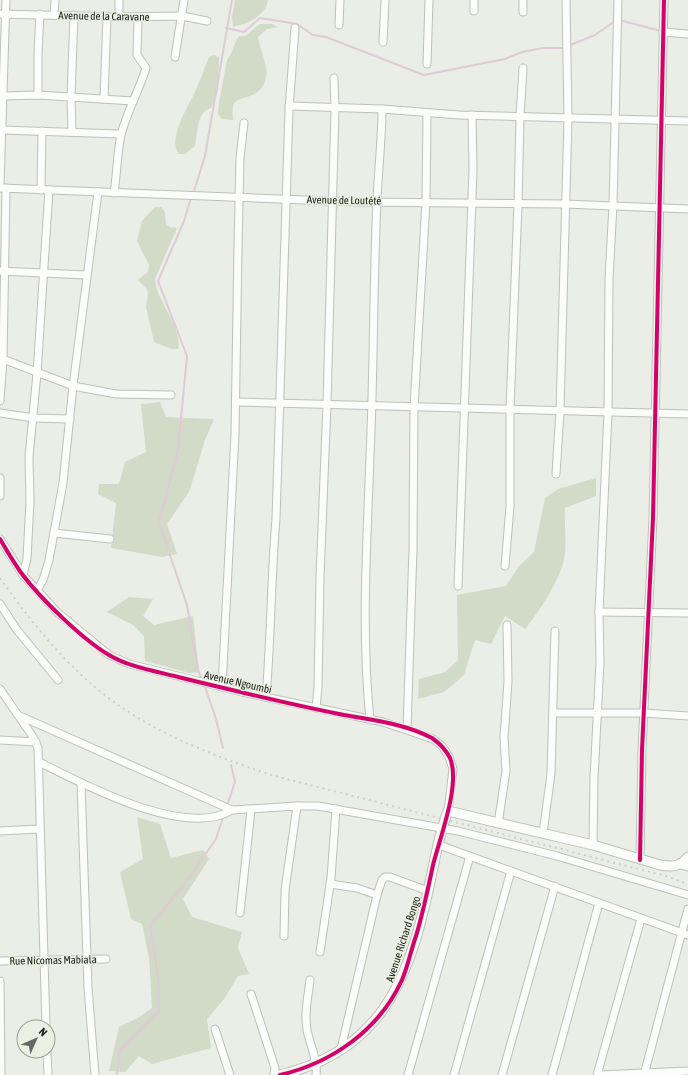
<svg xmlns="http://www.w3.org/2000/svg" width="688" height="1075" font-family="'Asap Condensed',sans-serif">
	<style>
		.green { fill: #d2dbc8 }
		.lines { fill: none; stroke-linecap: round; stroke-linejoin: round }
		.stream { stroke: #dfcbd5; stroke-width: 2 }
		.minor-casing { stroke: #bec1bb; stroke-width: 9 }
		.tertiary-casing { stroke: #bec1bb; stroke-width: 11 }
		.minor { stroke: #fcfcfb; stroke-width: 7 }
		.tertiary { stroke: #fcfcfb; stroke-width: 9 }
		.rail { stroke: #cdcecc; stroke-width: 2; stroke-dasharray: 2 4; stroke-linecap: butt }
		.cycleway-casing { stroke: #eaf1e2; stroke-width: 6 }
		.cycleway { stroke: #d6006c; stroke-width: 4 }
		.labels { text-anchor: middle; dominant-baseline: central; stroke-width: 3; stroke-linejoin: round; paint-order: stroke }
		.street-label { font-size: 11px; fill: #1f221c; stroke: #eaf1e2 }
	</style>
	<rect width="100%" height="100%" fill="#eaeee6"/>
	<!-- green -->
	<g class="green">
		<path d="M 235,0 L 268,0 C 266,16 247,24 233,27 L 232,16 Z"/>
		<path d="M 260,24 L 272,24 L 278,27 L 267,29 L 258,37 C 260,49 268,65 266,76 C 262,103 235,93 233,107 C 232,111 233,116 233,120 L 222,119 L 218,114 L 219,102 L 227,60 C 233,53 233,44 239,36 L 245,36 Z"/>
		<path d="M 214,55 L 219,57 L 218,89 L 211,108 C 196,112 198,133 195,146 L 185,154 L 179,154 C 167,139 188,107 195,92 C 200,81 204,69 209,57 Z"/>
		<path d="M 155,207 L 161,207 L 165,212 L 166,224 L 170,227 L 177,228 L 155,279 C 156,301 183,327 178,349 L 171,349 L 154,342 L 146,307 L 148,294 L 147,289 L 138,280 L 148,272 L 149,265 L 137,241 L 142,221 Z"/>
		<path d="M 160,402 L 166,417 L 214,419 L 205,440 L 189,492 L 167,524 L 177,554 L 162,557 L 111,548 L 116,503 L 98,494 L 99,484 L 119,484 L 125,462 L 146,452 L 141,404 Z"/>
		<path d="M 596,478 L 596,496 L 565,508 C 564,523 567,546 564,560 C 558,583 539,612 525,629 L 505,616 L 491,644 L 475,640 L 464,675 L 444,692 L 418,699 L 419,679 L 445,672 L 458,660 L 457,595 L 506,586 L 519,566 L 534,552 L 545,498 L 558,489 Z"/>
		<path d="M 129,597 L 153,599 L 143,616 L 154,625 L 193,616 L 199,672 L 190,673 L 145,661 L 144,636 L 133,625 L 107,612 Z"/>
		<path d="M 137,817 L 160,824 L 171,858 L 203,850 L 209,859 L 183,899 L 192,917 L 242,932 L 238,948 L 249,974 L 238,976 L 224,999 L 207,1019 L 211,1048 L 152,1064 L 139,1056 L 125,1072 L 109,1071 L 119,1027 L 138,1018 L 152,1008 L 149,958 L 142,924 L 131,919 L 120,872 L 143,859 Z"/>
	</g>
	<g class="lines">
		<!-- stream -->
		<g class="stream">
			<path d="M 619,20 L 661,31"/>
			<path d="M 226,28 L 244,32 L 260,18 L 297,24 L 313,35 L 326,37 L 424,75 L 505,59 L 522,52 L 542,48 L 563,48 L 595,35 L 615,21"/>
			<path d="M 193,194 L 205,156 L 232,0"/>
			<path d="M 191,198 L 184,221 L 158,281 L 187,356 L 178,450 L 159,523 L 187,605 L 198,670 L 202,680"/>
			<path d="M 204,684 L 216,719 L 223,748"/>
			<path d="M 227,806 L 235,782 L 231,765"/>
			<path d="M 117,1075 L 120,1050 L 159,1011 L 158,975 L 150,926 L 186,882 L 216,839 L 224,814"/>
		</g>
		<!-- minor casing -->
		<g class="minor-casing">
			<g id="minor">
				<path d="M 474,11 L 474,0"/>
				<path d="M 523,12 L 523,0"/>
				<path d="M 0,14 L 119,17 L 182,16 L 207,21"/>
				<path d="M 54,15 L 55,0"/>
				<path d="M 119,17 L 119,0"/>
				<path d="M 339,25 L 340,0"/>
				<path d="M 663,32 L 688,34"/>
				<path d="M 383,42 L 385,0"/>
				<path d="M 175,57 L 184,0"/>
				<path d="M 427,64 L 429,0"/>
				<path d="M 38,95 L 38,53 L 40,14"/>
				<path d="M 2,96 L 38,95 L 133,101"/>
				<path d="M 104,99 L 107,16"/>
				<path d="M 289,106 L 382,109 L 459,115 L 688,121"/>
				<path d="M 1,130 L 121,134"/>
				<path d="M 72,132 L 71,97 L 74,15"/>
				<path d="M 0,185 L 6,0"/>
				<path d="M 0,188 L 356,202 L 565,204 L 688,209"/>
				<path d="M 41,190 L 42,131"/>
				<path d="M 114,193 C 117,174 117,153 121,135 C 127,111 139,91 146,68 L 137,55 L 138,17"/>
				<path d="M 0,271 L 86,275"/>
				<path d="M 0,358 L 73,386 L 116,394 L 171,395"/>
				<path d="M 0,401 L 3,359 L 6,188"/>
				<path d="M 237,402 L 688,414"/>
				<path d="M 0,413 L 34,418 L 70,419"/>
				<path d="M 556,474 L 560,411 L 568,119 L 566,0"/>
				<path d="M 0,478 L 0,496"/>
				<path d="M 54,533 L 110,539"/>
				<path d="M 0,539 L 23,575 L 58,613 L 109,655 L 129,664 L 242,692 L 383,722 L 433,739 L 442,746 L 449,757 L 453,769 L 448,811"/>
				<path d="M 505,566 L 510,507 L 510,409 L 518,204 L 520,117 L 523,68"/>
				<path d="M 23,575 L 27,559 L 30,501 L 29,457 L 37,373 L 49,190"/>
				<path d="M 458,586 L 473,170 L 472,115"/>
				<path d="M 37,590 L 43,580 L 49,560 L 63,483 L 73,386 L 98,192"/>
				<path d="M 0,604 L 17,630 L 58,680"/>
				<path d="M 599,612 L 688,613"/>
				<path d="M 222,687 L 235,434 L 238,247 L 240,158 L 244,123"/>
				<path d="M 0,689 L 33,737 L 38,748 L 46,1027"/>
				<path d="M 266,697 C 271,638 271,578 276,519 L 289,110 L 295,28"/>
				<path d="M 316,708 L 318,687 L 320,577 L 327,404 L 335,109 L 334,78"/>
				<path d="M 554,713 L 644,713 L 688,716"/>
				<path d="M 20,716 L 232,810 L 297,806 L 318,806 L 458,831 L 557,856 L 688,895"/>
				<path d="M 370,720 C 361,632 367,544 370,456 C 374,371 373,286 377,201 C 378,171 382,140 382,109"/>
				<path d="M 407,729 L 413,549 L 414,407 L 426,202 L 427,113"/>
				<path d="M 0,740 L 36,742"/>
				<path d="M 39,762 C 83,784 185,839 232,810"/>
				<path d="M 81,783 L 88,988 L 95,1075"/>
				<path d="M 498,824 L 506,771 L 504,738 L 508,681 L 507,625"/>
				<path d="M 0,831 L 39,829"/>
				<path d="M 543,833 L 551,774 L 555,631"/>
				<path d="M 439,845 L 688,935"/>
				<path d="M 593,845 L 594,778 L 600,662 L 599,612 L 608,412 L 609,279 L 613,205 L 618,0"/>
				<path d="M 640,860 L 642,750 L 653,518 L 664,0"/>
				<path d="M 681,865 L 688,867"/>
				<path d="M 330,884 L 357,888 L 377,895"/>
				<path d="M 240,913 L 251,810"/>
				<path d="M 284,936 L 285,890 L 297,806"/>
				<path d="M 320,952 L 331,878 L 336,809"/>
				<path d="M 0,961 L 106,959"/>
				<path d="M 310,980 C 308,997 304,1013 307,1030 C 310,1045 318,1060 316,1075"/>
				<path d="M 0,981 L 1,1075"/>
				<path d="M 251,994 L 275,1068 L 274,1075"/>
				<path d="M 215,1029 L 230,1075"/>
				<path d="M 341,1049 L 377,895 L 382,880 L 385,877 L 390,877 L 428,891"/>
				<path d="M 47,1051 L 48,1075"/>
				<path d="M 408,1075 L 470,856"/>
				<path d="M 454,1075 L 511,871"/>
				<path d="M 502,1075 L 555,886"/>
				<path d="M 552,1075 L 599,903"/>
				<path d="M 597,1075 L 641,919"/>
				<path d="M 600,1075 L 688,1071"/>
				<path d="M 644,1075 L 688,909"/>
			</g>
		</g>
		<!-- tertiary casing -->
		<g class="tertiary-casing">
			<path id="tertiary" d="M 280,1075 C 380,1051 408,982 428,891 C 434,865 438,837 448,811 L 593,845 L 660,865 C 672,867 680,867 688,857"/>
		</g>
		<!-- minor -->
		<use href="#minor" class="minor"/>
		<!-- tertiary -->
		<use href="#tertiary" class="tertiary"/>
		<!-- rail -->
		<path class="rail" d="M 0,578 C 31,622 66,666 110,699 C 158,735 215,756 271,775 L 666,876 L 688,884"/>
		<!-- cycleway casing -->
		<g class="cycleway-casing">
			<g id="cycleway">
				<path d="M 0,539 C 7,551 14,563 22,574 C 40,598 83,640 109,655 C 129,667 155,671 178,677 C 231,690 285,703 339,714 C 370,720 404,723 432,738 C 439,743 446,750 450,758 C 461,784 440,837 433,865 C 428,889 423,913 416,936 C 411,950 408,966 402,980 C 379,1030 332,1063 280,1075"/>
				<path d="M 640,860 L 642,750 L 653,518 L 664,0"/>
			</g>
		</g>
		<!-- cycleway -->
		<use href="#cycleway" class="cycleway"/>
	</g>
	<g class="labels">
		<!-- street labels -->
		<g class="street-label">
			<text transform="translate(104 16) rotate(1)">Avenue de la Caravane</text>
			<text transform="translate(344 200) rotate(1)">Avenue de Loutété</text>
			<text transform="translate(238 682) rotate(13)">Avenue Ngoumbi</text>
			<text transform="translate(403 939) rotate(-72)">Avenue Richard Bongo</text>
			<text transform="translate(53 960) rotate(-1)">Rue Nicomas Mabiala</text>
		</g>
	</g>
	<!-- north arrow -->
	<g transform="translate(36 1039) rotate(45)"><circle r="19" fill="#eaf1e2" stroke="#999e93"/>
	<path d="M0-3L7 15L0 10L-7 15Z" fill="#666963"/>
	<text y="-6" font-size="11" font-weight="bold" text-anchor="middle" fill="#1f221c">N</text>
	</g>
</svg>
